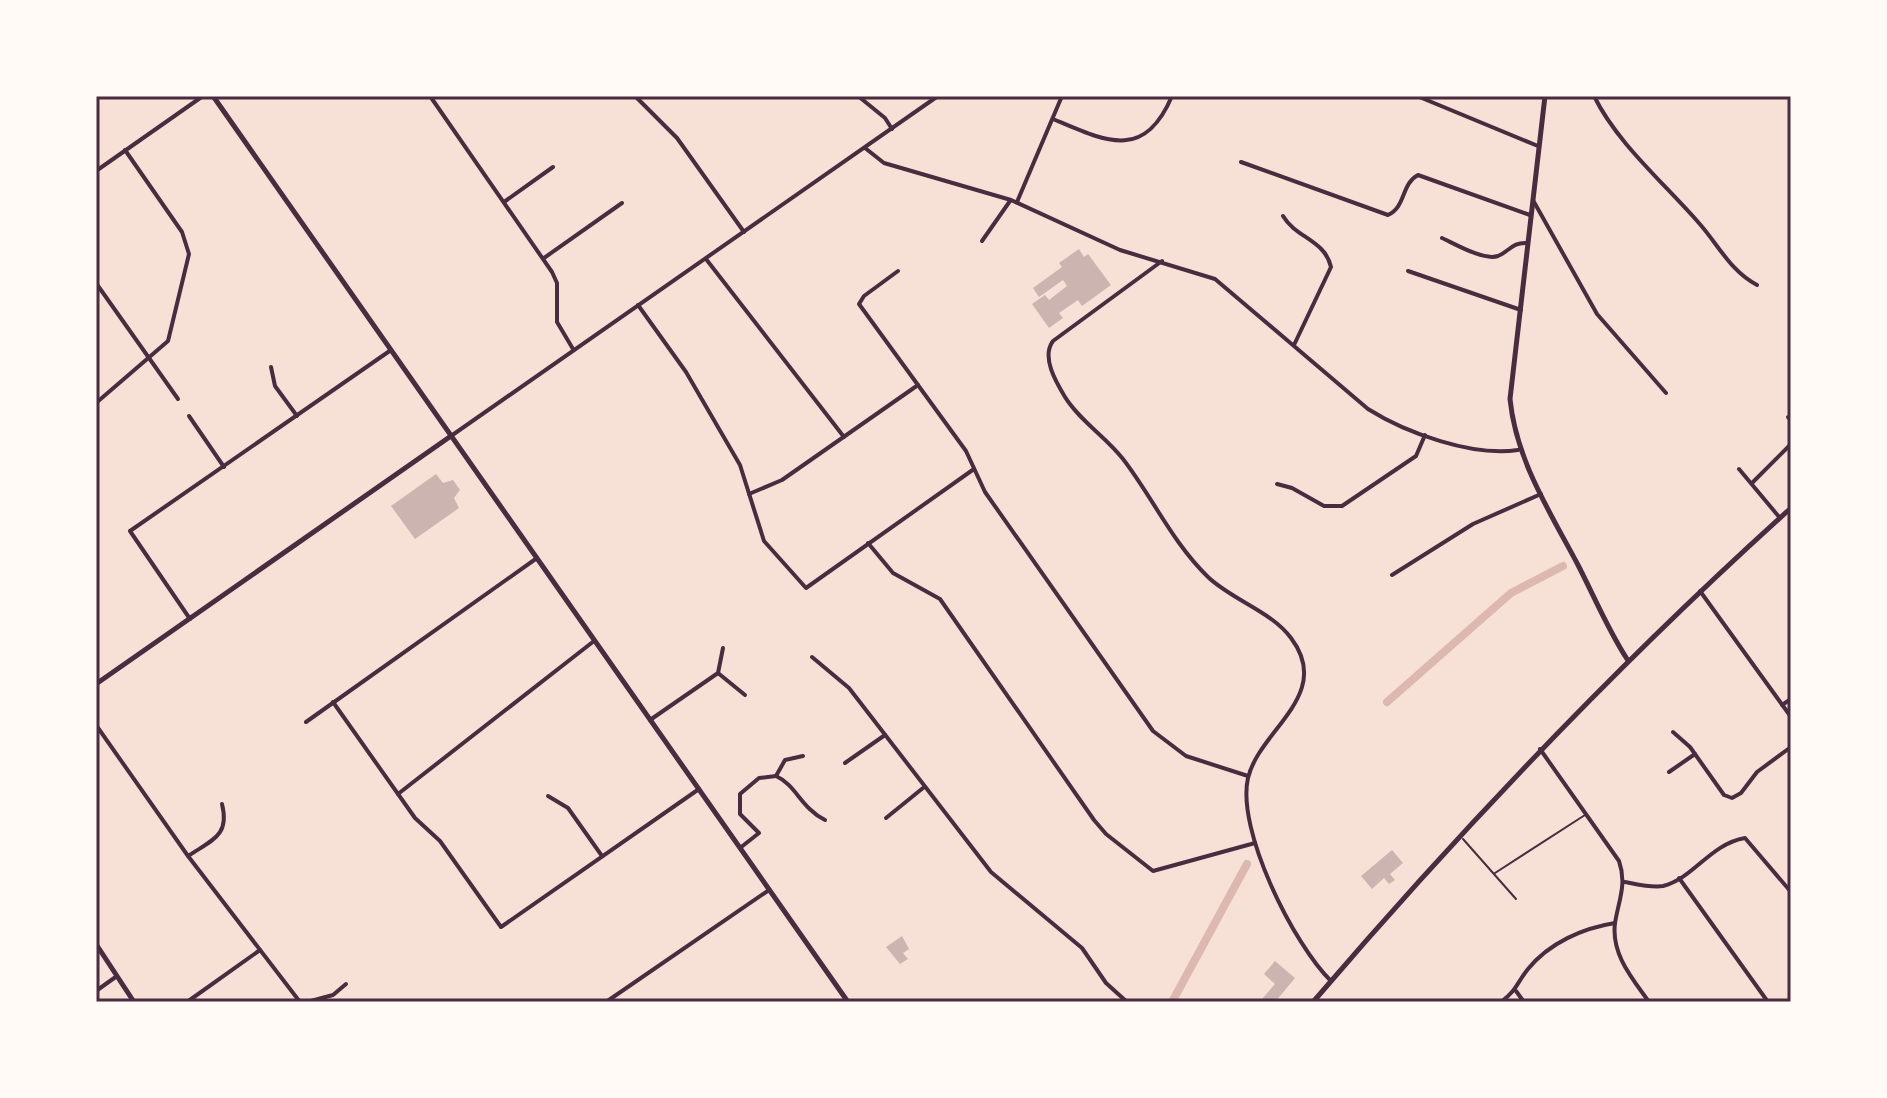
<svg xmlns="http://www.w3.org/2000/svg" width="1887" height="1098" font-family="'DejaVu Sans',sans-serif">
	<style>
		.lines { fill: none; stroke-linecap: round; stroke-linejoin: round }
		.canal { stroke: #dcb8b0; stroke-width: 8 }
		.building { fill: #ccb4b1 }
		.service { stroke: #4a2c40; stroke-width: 2 }
		.minor { stroke: #4a2c40; stroke-width: 4 }
		.tertiary { stroke: #4a2c40; stroke-width: 5 }
		.secondary { stroke: #4a2c40; stroke-width: 5 }
		.neatline { fill: none; stroke: #4a2c40; stroke-width: 3 }
	</style>
	<rect width="100%" height="100%" fill="#f7e1d7"/>
	<g class="lines">
		<!-- canal -->
		<g class="canal">
			<path d="M 1387,702 L 1511,593 L 1563,566"/>
			<path d="M 1172,1002 L 1247,864"/>
		</g>
	</g>
	<!-- building -->
	<g class="building">
		<path d="M 1079,249 L 1084,257 L 1088,254 L 1111,285 L 1082,306 L 1078,300 L 1059,313 L 1063,318 L 1049,328 L 1032,304 L 1045,295 L 1049,300 L 1067,286 L 1063,280 L 1039,297 L 1033,288 L 1062,267 L 1059,263 Z"/>
		<path d="M 436,474 L 443,483 L 453,480 L 460,490 L 454,498 L 459,508 L 415,539 L 391,506 Z"/>
		<path d="M 1392,850 L 1403,863 L 1390,874 L 1395,880 L 1389,884 L 1384,878 L 1372,889 L 1361,876 Z"/>
		<path d="M 902,936 L 909,949 L 903,953 L 908,959 L 900,964 L 886,947 Z"/>
		<path d="M 1275,961 L 1295,978 L 1275,1002 L 1264,1002 L 1262,999 L 1275,984 L 1264,974 Z"/>
	</g>
	<g class="lines">
		<!-- service -->
		<g class="service">
			<path d="M 1463,839 L 1516,899"/>
			<path d="M 1495,873 L 1585,815"/>
		</g>
		<!-- minor -->
		<g class="minor">
			<path d="M 430,96 L 552,272 L 557,283 L 557,322 L 573,349"/>
			<path d="M 635,96 L 677,138 L 744,232"/>
			<path d="M 858,96 L 885,118 L 892,129"/>
			<path d="M 1417,96 L 1538,146"/>
			<path d="M 1594,96 C 1617,143 1664,183 1698,222 C 1718,244 1730,271 1757,285"/>
			<path d="M 1053,119 C 1105,141 1144,162 1172,96"/>
			<path d="M 865,148 L 884,163 L 1011,200 L 1120,250 L 1215,279 L 1368,409 C 1406,433 1473,457 1518,450"/>
			<path d="M 1241,162 L 1388,215 C 1406,207 1401,184 1418,175 L 1530,215"/>
			<path d="M 96,171 L 203,96"/>
			<path d="M 504,202 L 553,167"/>
			<path d="M 1017,202 L 1062,96"/>
			<path d="M 1534,202 L 1597,314 L 1666,393"/>
			<path d="M 1283,216 C 1296,238 1325,240 1331,267 L 1294,345"/>
			<path d="M 1442,238 C 1455,244 1484,261 1498,256 C 1510,251 1512,242 1527,243"/>
			<path d="M 982,241 L 1010,201"/>
			<path d="M 544,258 L 622,203"/>
			<path d="M 706,259 L 844,437"/>
			<path d="M 1162,261 L 1053,341 C 1041,357 1056,382 1065,397 C 1080,421 1106,437 1123,459 C 1153,498 1172,542 1208,577 C 1232,600 1271,611 1291,638 C 1334,695 1259,730 1248,778 C 1236,830 1294,945 1331,981"/>
			<path d="M 898,271 L 864,296 L 859,304 L 966,451 L 985,492 L 1153,731 L 1186,756 L 1248,776"/>
			<path d="M 1408,271 L 1521,310"/>
			<path d="M 96,283 L 178,399"/>
			<path d="M 638,305 L 686,372 L 740,465 L 764,541 L 806,588 L 974,469"/>
			<path d="M 271,367 L 275,386 L 297,416"/>
			<path d="M 96,403 L 168,341 L 189,254 L 182,232 L 125,150"/>
			<path d="M 189,416 L 224,467"/>
			<path d="M 1788,417 L 1791,421"/>
			<path d="M 451,436 L 938,96"/>
			<path d="M 1739,469 L 1780,518"/>
			<path d="M 1753,482 L 1791,444"/>
			<path d="M 1277,484 L 1292,488 L 1324,506 L 1342,506 L 1416,456 L 1425,435"/>
			<path d="M 749,494 L 782,480 L 918,385"/>
			<path d="M 868,543 L 893,573 L 940,599 L 1094,820 L 1106,834 L 1153,871 L 1255,843"/>
			<path d="M 1392,575 L 1473,524 L 1541,494"/>
			<path d="M 1700,591 L 1791,717"/>
			<path d="M 190,619 L 130,531 L 391,350"/>
			<path d="M 812,657 L 849,688 L 991,872 L 1082,948 L 1106,983 L 1127,1002"/>
			<path d="M 718,673 L 745,695"/>
			<path d="M 333,702 L 415,818 L 440,841 L 501,927 L 699,789"/>
			<path d="M 1782,705 L 1791,699"/>
			<path d="M 650,720 L 718,673 L 723,648"/>
			<path d="M 306,722 L 537,558"/>
			<path d="M 96,725 L 188,856 L 300,1002"/>
			<path d="M 1673,732 L 1690,747 L 1724,795 L 1732,798 L 1741,793 L 1757,772 L 1791,747"/>
			<path d="M 1540,749 L 1619,861 C 1627,884 1619,899 1615,923 C 1611,954 1632,978 1649,1002"/>
			<path d="M 845,763 L 885,735"/>
			<path d="M 1669,772 L 1695,754"/>
			<path d="M 776,776 C 796,785 801,808 825,820"/>
			<path d="M 776,776 L 785,760 L 803,756"/>
			<path d="M 398,794 L 594,641"/>
			<path d="M 548,796 L 568,808 L 602,856"/>
			<path d="M 886,818 L 923,788"/>
			<path d="M 740,848 L 759,833 L 740,814 L 740,794 L 759,778 L 776,776"/>
			<path d="M 188,856 C 212,840 230,836 222,804"/>
			<path d="M 1679,878 L 1768,1002"/>
			<path d="M 1625,882 C 1636,884 1651,888 1663,886 C 1693,879 1710,844 1745,838 L 1791,892"/>
			<path d="M 96,991 L 117,976"/>
			<path d="M 1516,991 L 1524,1002"/>
			<path d="M 187,1002 L 260,950"/>
			<path d="M 307,1002 L 333,995 L 346,984"/>
			<path d="M 606,1002 L 769,890"/>
			<path d="M 1501,1002 C 1517,990 1516,984 1528,969 C 1549,943 1583,928 1615,923"/>
		</g>
		<!-- tertiary -->
		<g class="tertiary">
			<path d="M 1545,96 L 1510,399 C 1516,460 1550,512 1578,565 C 1594,596 1608,630 1627,659"/>
			<path d="M 96,684 L 451,436"/>
			<path d="M 96,944 L 134,1002"/>
		</g>
		<!-- secondary -->
		<g class="secondary">
			<path d="M 213,96 L 848,1002"/>
			<path d="M 1313,1002 C 1463,827 1620,662 1791,508"/>
		</g>
	</g>
	<!-- border -->
	<rect width="1887" height="1098" fill="none" stroke="#fffaf5" stroke-width="196"/>
	<rect x="98" y="98" width="1691" height="902" class="neatline"/>
</svg>
